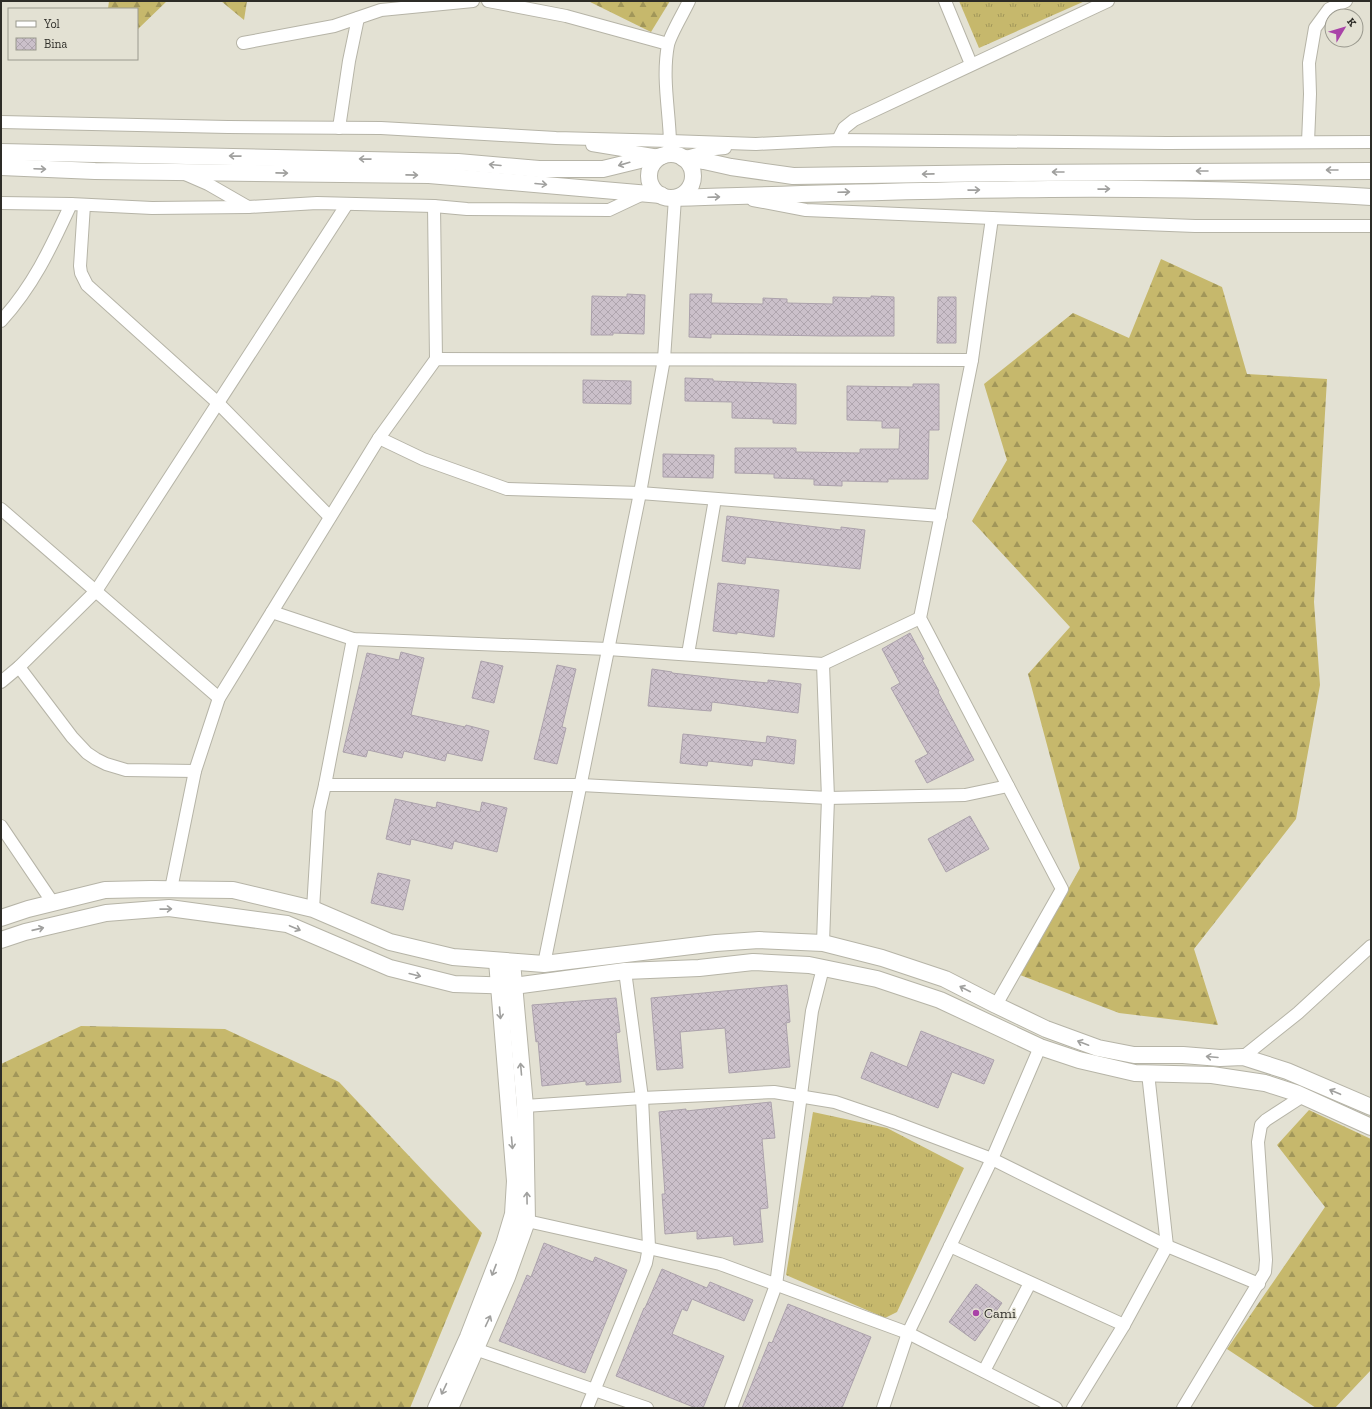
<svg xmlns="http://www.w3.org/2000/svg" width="1372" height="1409" font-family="'Zilla Slab',serif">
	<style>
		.grass { fill: url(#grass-tufts) }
		.forest { fill: url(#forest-firs) }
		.building { fill: url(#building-cross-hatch); stroke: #aca2ac }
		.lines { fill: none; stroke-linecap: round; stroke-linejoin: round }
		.street-casing { stroke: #b6b4a7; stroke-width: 14 }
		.secondary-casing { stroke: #b6b4a7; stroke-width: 18 }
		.street { stroke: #fff; stroke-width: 12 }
		.secondary { stroke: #fff; stroke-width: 16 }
		.oneway { stroke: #a0a09e }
		.poi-dot { fill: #a943a8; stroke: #e3e1d3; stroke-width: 1.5 }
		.labels { text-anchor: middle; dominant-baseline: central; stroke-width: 3; stroke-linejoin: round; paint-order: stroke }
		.poi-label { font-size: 14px; fill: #2d2c27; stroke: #e3e1d3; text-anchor: start }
	</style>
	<defs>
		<pattern id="grass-tufts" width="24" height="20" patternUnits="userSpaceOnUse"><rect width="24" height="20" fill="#c6b86c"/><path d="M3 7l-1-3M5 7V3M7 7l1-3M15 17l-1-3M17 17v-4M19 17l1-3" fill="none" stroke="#a19659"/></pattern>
		<pattern id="forest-firs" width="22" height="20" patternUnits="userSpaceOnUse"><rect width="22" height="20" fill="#c6b86c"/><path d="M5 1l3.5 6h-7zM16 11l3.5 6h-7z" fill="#a19659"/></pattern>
		<pattern id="building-cross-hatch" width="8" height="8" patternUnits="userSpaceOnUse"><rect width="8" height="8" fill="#cbc0ca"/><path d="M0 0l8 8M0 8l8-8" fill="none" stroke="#afa5ae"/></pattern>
	</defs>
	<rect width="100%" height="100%" fill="#e3e1d3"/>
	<!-- grass -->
	<g class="grass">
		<path d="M 959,1 L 1085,1 L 979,48 Z"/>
		<path d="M 813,1112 L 887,1128 L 964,1168 L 897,1312 L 885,1318 L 786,1275 Z"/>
	</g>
	<!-- forest -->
	<g class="forest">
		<path d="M 109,1 L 167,1 L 137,30 L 137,9 L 108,9 Z"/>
		<path d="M 221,1 L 247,1 L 244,20 Z"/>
		<path d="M 588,1 L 670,1 L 651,32 Z"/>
		<path d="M 1161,259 L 1222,287 L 1247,374 L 1327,379 L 1314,602 L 1320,685 L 1296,819 L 1194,949 L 1218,1025 L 1119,1013 L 1020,975 L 1080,868 L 1028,674 L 1070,627 L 972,521 L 1007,460 L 984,384 L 1073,313 L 1129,338 Z"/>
		<path d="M 81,1026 L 225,1029 L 339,1082 L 482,1233 L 410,1408 L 1,1408 L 1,1064 Z"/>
		<path d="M 1309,1110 L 1371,1139 L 1371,1370 L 1335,1408 L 1316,1408 L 1227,1349 L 1325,1207 L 1277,1145 Z"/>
	</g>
	<!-- building -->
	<g class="building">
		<path d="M 627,294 L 645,295 L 644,334 L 613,333 L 613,335 L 591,335 L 592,296 L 627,297 Z"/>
		<path d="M 690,294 L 712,294 L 711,303 L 763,304 L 763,298 L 787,299 L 787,303 L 833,304 L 833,297 L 871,298 L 871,296 L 894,297 L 894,336 L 826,336 L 711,334 L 711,338 L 689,337 Z"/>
		<path d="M 938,297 L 956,297 L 956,343 L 937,343 Z"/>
		<path d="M 685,378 L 713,379 L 713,381 L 796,384 L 796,424 L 773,423 L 773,419 L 732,418 L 732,402 L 685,401 Z"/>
		<path d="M 583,380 L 631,381 L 631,404 L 583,403 Z"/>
		<path d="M 913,384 L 939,384 L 939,430 L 929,430 L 928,479 L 888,479 L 888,482 L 842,481 L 842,486 L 814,485 L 814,479 L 774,478 L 774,474 L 735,473 L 735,448 L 796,448 L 796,452 L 860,453 L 860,449 L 899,449 L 900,428 L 882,428 L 882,421 L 847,420 L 847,386 L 913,387 Z"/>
		<path d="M 663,454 L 714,455 L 713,478 L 663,477 Z"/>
		<path d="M 727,516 L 841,530 L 841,527 L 865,530 L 860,569 L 746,557 L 745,564 L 722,561 Z"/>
		<path d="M 718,583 L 779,590 L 774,637 L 737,632 L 737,634 L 713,631 Z"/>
		<path d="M 910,633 L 924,659 L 922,660 L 939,691 L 938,692 L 974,760 L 927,783 L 915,761 L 928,754 L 891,688 L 900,683 L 882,649 Z"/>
		<path d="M 401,652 L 424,658 L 411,715 L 465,727 L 466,725 L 489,731 L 482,761 L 447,753 L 445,761 L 404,751 L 402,758 L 368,750 L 366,757 L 343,752 L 367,653 L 399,660 Z"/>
		<path d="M 481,661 L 503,666 L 494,703 L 472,698 Z"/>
		<path d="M 557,665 L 576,669 L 562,727 L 566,728 L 557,764 L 534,759 Z"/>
		<path d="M 652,669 L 672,672 L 672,673 L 726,679 L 768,683 L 768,680 L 801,684 L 798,713 L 712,702 L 711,711 L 648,706 Z"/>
		<path d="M 683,734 L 766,743 L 767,736 L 796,740 L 794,764 L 753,759 L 752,766 L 708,761 L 707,766 L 680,763 Z"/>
		<path d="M 395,799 L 436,808 L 437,802 L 480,812 L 482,802 L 507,808 L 497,852 L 454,841 L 452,849 L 411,839 L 410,845 L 386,839 Z"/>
		<path d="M 970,816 L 989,849 L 946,872 L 928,839 Z"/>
		<path d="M 378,873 L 410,880 L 403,910 L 371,903 Z"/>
		<path d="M 787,985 L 790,1022 L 786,1023 L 790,1067 L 729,1073 L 725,1028 L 680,1032 L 683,1068 L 657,1070 L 651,998 Z"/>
		<path d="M 616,998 L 620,1032 L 616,1033 L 621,1082 L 586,1085 L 586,1081 L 542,1086 L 538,1041 L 536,1042 L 532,1005 Z"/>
		<path d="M 921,1031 L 994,1060 L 984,1084 L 952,1072 L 938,1108 L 861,1078 L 871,1052 L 907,1067 Z"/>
		<path d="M 771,1102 L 775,1138 L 762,1139 L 768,1208 L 760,1209 L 763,1242 L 734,1245 L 733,1236 L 697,1239 L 697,1231 L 665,1234 L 662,1194 L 665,1194 L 659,1112 L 686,1109 L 686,1111 Z"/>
		<path d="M 544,1243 L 593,1262 L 595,1257 L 627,1270 L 585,1373 L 499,1341 L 527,1275 L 531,1277 Z"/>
		<path d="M 662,1269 L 707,1288 L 710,1282 L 753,1300 L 744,1321 L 692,1299 L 687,1311 L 682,1309 L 672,1334 L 724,1356 L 703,1408 L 696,1408 L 616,1376 L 644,1308 L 645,1308 Z"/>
		<path d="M 976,1284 L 1002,1303 L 975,1341 L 949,1322 Z"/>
		<path d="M 788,1304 L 871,1337 L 842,1408 L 742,1408 L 769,1342 L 772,1343 Z"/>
	</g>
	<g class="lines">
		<!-- street casing -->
		<g class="street-casing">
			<g id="street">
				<path d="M 488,1 L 566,16 L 668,44"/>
				<path d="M 945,1 L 971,64"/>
				<path d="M 243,43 L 334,26 L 381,10 L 473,1"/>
				<path d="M 1,122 L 228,127 L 381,128 L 556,138 L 670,141 C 669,109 662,77 668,45 C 670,35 684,12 689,1"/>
				<path d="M 339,128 L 349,61 L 358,18"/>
				<path d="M 838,140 L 844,128 L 854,120 L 1108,1"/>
				<path d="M 1308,142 L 1310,94 L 1309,63 L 1315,28 L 1329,9 L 1346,1"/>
				<path d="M 592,145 L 653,155"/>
				<path d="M 669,154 L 670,141 L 756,144 L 838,140 L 1167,143 L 1371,142"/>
				<path d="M 686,157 L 715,149 L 725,148"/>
				<path d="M 185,174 L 208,184 L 248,207 L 317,203 L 434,206 L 467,209 L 609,210 L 643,194"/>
				<path d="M 753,200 L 806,210 L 992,218 L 1195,226 L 1371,226"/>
				<path d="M 1,203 L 71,204 L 152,208 L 248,207"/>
				<path d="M 84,205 L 80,266 L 81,273 L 87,285 L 218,403 L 330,517"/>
				<path d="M 434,206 L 436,359"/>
				<path d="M 992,218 L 972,360 L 920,618 L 1062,889 L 996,1005"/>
				<path d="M 1,321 C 34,285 51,247 71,204"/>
				<path d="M 379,438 L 423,459 L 507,489 L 640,493 L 941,516"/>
				<path d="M 1,509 L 219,698"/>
				<path d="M 272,612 L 353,639 L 608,649 L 823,664 L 920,618"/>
				<path d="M 688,654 L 715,499"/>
				<path d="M 823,664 L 828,798 L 823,943"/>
				<path d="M 19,667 L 72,737 L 87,753 L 96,759 L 106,764 L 126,770 L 195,771"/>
				<path d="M 1,682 L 19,667 L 96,591 L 347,204"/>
				<path d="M 325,785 L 353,639"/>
				<path d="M 1,826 L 53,903"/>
				<path d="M 171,889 L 195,771 L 219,698 L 379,438 L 436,359 L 972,360"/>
				<path d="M 313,909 L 319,811 L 325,785 L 581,785 L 828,798 L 965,795 L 1008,786"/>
				<path d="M 544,964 L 640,493 L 664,359 L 675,198"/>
				<path d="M 1243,1057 L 1298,1013 L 1371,946"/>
				<path d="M 525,1106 L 642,1098 L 774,1092 L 835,1102 L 894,1122 L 992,1159 L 1167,1246 L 1259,1284"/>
				<path d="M 527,1221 L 720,1264 L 908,1333 L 1056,1408"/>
				<path d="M 950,1246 L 1124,1325"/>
				<path d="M 475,1349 L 647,1408"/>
				<path d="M 984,1371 L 1030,1283"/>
				<path d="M 587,1408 L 646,1263 L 649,1247 L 642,1098 L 625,971"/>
				<path d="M 731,1408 L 776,1285 L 812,1011 L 823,968"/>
				<path d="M 883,1408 L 908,1333 L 992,1159 L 1040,1047"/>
				<path d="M 1073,1408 L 1124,1325 L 1167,1246 L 1148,1073"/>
				<path d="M 1183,1408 L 1265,1272 L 1266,1260 L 1258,1142 L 1261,1125 L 1266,1120 L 1303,1096"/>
			</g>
		</g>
		<!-- secondary casing -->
		<g class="secondary-casing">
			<g id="secondary">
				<path d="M 1,152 L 458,162 L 539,169 L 603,169 L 640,160 L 662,156"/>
				<circle cx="671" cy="176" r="22"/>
				<path d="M 683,158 L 704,161 L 731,167 L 793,176 L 1007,173 L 1371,171"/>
				<path d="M 1,167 L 95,171 L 429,175 L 661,195"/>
				<path d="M 675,198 C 907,191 1139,182 1371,197"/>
				<path d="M 1,918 L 28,909 L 105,890 L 151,889 L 233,890 L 313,909 L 390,942 L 453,957 L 544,964 L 716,943 L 759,940 L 823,943 L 882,958 L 945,979 L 996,1005 L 1046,1029 L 1098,1048 L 1134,1055 L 1183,1055 L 1220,1058 L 1243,1057 L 1287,1071 L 1371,1107"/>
				<path d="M 1,940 L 25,932 L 106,913 L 169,908 L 287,924 L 390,968 L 454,984 L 514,986 L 625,971 L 699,968 L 753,962 L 809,965 L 877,979 L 940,1000 L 1040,1047 L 1079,1060 L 1135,1073 L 1212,1075 L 1265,1083 L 1296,1093 L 1371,1127"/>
				<path d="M 436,1408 L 468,1337 L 504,1244 L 513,1214 L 515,1181 L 497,961"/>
				<path d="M 450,1408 L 507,1277 L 527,1221 L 525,1106 L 512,962"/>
			</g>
		</g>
		<!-- street -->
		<use href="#street" class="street"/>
		<!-- secondary -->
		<use href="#secondary" class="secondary"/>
	</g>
	<!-- one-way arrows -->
	<defs><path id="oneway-shaft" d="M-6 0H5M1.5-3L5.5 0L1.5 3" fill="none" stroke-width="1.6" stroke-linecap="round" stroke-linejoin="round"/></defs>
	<g class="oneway">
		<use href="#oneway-shaft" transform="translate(235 156) rotate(-179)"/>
		<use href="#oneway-shaft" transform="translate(365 159) rotate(-179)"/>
		<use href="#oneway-shaft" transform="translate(624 164) rotate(164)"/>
		<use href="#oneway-shaft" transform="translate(495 165) rotate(-175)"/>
		<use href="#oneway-shaft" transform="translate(40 169) rotate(2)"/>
		<use href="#oneway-shaft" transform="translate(1332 170) rotate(180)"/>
		<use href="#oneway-shaft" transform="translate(1202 171) rotate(180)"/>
		<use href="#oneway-shaft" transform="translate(1058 172) rotate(180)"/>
		<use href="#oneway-shaft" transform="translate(282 173) rotate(1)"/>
		<use href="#oneway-shaft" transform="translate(928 174) rotate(179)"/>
		<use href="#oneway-shaft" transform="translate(412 175) rotate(1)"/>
		<use href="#oneway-shaft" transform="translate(541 184) rotate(5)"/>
		<use href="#oneway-shaft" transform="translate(1104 189) rotate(-1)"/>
		<use href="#oneway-shaft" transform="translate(974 190) rotate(-1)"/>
		<use href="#oneway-shaft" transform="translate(844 192) rotate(-2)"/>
		<use href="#oneway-shaft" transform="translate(714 197) rotate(-2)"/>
		<use href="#oneway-shaft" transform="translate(166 909) rotate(-1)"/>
		<use href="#oneway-shaft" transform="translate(295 928) rotate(23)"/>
		<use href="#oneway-shaft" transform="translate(38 929) rotate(-13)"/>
		<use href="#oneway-shaft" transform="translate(415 975) rotate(14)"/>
		<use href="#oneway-shaft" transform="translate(965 989) rotate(-153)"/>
		<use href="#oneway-shaft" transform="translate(500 1013) rotate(85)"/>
		<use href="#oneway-shaft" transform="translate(1083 1043) rotate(-159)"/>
		<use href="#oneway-shaft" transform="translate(1212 1057) rotate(-175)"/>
		<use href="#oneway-shaft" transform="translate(521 1069) rotate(-95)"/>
		<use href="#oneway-shaft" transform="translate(1335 1092) rotate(-157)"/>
		<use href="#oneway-shaft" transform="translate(512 1143) rotate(85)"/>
		<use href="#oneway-shaft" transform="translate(527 1198) rotate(-91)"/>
		<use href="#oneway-shaft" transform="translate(494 1270) rotate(111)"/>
		<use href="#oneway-shaft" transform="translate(488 1321) rotate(-65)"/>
		<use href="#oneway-shaft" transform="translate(444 1389) rotate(115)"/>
	</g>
	<!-- markers -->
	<circle class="poi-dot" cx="976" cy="1313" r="4"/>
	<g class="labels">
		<!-- poi labels -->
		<g class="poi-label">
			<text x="984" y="1313">Cami</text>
		</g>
	</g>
	<!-- border -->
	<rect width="1372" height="1409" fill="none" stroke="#2d2c27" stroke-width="4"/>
	<!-- legend -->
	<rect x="8" y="8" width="130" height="52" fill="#e3e1d3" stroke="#9a998e"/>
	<rect x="16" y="21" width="20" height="6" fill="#ffffff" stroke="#9a998e"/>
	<text x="44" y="28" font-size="12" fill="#2d2c27">Yol</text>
	<rect x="16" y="38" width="20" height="12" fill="url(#building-cross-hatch)" stroke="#9a998e"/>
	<text x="44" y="48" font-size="12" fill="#2d2c27">Bina</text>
	<!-- north arrow -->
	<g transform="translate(1344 28) rotate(52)"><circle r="19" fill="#e3e1d3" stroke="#9a998e"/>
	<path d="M0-3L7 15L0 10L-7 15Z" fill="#a943a8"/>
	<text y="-6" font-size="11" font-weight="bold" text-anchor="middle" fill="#2d2c27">K</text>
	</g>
</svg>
